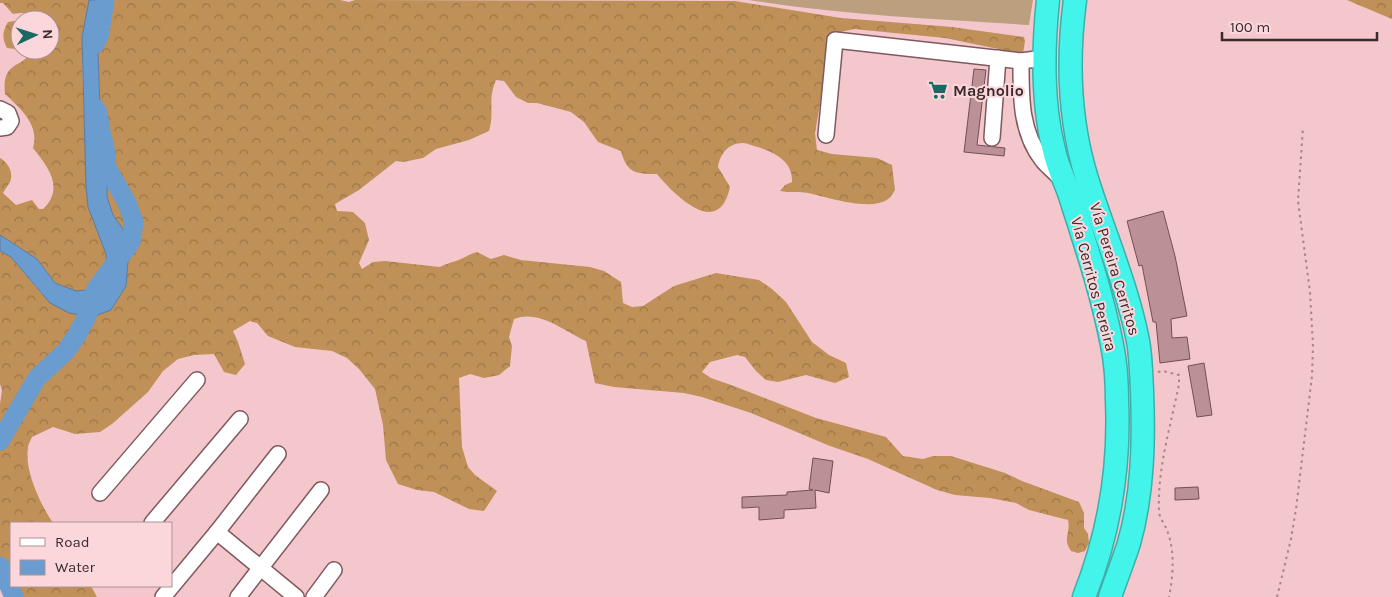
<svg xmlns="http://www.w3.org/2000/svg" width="1392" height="597" font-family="Karla,sans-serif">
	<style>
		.grass { fill: #bc9f7e }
		.forest { fill: url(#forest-crowns) }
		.water { fill: #6a9ccf; stroke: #5c7a9e }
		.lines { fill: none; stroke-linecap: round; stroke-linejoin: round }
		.river { stroke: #6a9ccf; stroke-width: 19 }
		.building { fill: #bb9197; stroke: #744f54 }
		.minor-casing { stroke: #7f595e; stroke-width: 18 }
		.highway-casing { stroke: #40ada8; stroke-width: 25 }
		.path { stroke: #a68589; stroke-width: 2; stroke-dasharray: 2.5 4; stroke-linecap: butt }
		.minor { stroke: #fff; stroke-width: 15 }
		.highway { stroke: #43f4eb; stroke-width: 22 }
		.labels { text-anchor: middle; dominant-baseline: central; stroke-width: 4; stroke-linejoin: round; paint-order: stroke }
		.poi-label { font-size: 16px; font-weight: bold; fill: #3b2a2c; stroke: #fbd7db; text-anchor: start }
		.street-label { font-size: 16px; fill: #3b2a2c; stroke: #fbd7db }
	</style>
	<defs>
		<pattern id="forest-crowns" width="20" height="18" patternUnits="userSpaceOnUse" patternTransform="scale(1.25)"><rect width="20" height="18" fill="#bf9058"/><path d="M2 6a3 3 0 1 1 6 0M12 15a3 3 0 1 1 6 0" fill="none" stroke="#9c7649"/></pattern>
	</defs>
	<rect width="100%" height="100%" fill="#f4c7cd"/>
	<!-- grass -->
	<path class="grass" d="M 749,0 L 1033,0 L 1029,25 C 935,19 841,15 749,0 Z"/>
	<!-- forest -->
	<g class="forest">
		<path d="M 0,0 L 89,0 L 82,37 L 83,94 L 88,207 L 106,254 L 107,272 L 104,287 L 76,291 L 55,283 L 37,259 L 0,235 L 0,158 C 8,163 14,172 10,182 C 8,186 5,189 3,193 L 16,205 L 32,200 L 39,209 L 43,209 C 65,188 48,167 33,148 C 40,125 20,108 5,94 C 1,59 25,69 31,50 L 50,50 L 50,20 L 36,20 C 30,11 23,13 13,14 L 3,3 L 0,3 Z"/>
		<path d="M 105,0 L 340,0 L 349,2 L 355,0 L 735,1 L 841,18 L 952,27 L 1024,37 L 1025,41 L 1023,54 L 945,38 L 854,29 L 832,34 L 815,133 L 817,150 L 832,154 L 877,158 L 892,165 L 895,190 C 893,193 891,197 888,199 C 871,212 827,197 808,193 C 799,191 790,193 780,191 L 785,185 L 792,182 C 793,161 775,153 758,147 C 753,146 747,143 743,143 C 728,143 720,154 718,167 L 730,187 C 719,239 676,197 657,174 C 635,174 627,173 621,151 L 598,142 L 584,122 L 571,112 L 537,103 L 528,103 L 516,97 L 504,81 L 496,80 C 487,101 495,111 489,131 L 469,140 L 436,149 L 423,158 L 403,162 L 396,161 L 359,190 L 335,204 L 337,211 L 353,212 L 365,223 L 369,240 L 359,263 L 362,269 L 373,262 L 385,261 L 440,267 C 445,264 450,263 456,261 C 463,259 469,254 477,252 L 491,259 L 504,255 L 521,260 L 590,267 L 604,271 L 621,282 L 623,303 L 632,307 L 643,306 L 674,286 L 716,273 L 759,280 L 772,289 L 786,302 L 812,342 L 829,355 L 846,363 L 849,377 L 835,383 L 806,375 L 778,382 L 766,380 L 756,371 L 745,357 L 737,355 L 710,362 L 702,372 L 711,378 L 731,385 L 816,418 L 886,437 L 903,456 L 923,459 L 933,456 L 951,456 L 1005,473 L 1022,481 L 1079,502 L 1084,513 L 1084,528 L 1088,534 L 1089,543 L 1085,551 L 1078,553 L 1071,551 C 1062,538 1071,533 1068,520 L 1029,510 L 1016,503 L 990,498 L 955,495 L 937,490 L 868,459 L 830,446 L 751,413 L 702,397 L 684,393 L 614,387 L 595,383 L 586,341 C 564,331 539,309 514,319 L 509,337 L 512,346 L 510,366 L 499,375 L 484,378 L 470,374 L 459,378 L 462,447 L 468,467 L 475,475 L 497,491 L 484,511 L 469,509 L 434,492 L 417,490 L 398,484 L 386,460 L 383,425 L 375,389 L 359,369 L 347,358 L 332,351 L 295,347 L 268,336 L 257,323 L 250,321 L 233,331 L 238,342 L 245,364 L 236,375 L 224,372 L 214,354 L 194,355 L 178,359 L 163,371 L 148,392 L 112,424 L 100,432 L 75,434 L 53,427 L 32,437 C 31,440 28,444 28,448 C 24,471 41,505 53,523 L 11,523 L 11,586 L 91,586 L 97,597 L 7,597 L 0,581 L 0,404 L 2,390 L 0,384 L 0,251 L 11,257 L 41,293 L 111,310 L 126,286 L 128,261 L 123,229 L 113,215 L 107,197 L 107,168 L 101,132 L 98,55 Z"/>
		<path d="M 1347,0 L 1392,0 L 1392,19 Z"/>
		<path d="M 14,21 L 20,23 L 20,46 L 16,49 L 7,48 C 2,38 2,32 8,22 Z"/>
	</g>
	<!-- water -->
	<path class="water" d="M 89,0 L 105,0 L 98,55 L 101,132 L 107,168 L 107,197 L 113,215 L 123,229 L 128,261 L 126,286 L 111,310 L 92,317 L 69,313 L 50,303 L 11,257 L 0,251 L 0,235 L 37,259 L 55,283 L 76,291 L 95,289 L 104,287 L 107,272 L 106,254 L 88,207 L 86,186 L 82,37 Z"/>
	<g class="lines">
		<!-- river -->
		<g class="river">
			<path d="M 95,44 L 99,37 L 105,0"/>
			<path d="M 0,441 L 37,378 L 66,351 L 77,335 L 87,316 L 96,289 L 131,242 L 134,222 L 127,203 L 107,168 L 105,148 L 101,132 L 98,113 L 95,108"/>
			<path d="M 0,566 L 14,597"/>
		</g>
	</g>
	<!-- building -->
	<g class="building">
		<path d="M 974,69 L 986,70 L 977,145 L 1005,148 L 1004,156 L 964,152 Z"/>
		<path d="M 1163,211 L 1175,256 L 1187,316 L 1171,319 L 1172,338 L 1187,337 L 1190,359 L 1160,363 L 1156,322 L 1153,322 L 1142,265 L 1139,266 L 1127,221 Z"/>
		<path d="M 1204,363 L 1212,415 L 1197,417 L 1188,366 Z"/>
		<path d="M 813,458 L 833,461 L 829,493 L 815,490 L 816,508 L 784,510 L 784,518 L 759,520 L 759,507 L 742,508 L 742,497 L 787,495 L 787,492 L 813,490 L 809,489 Z"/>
		<path d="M 1198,487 L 1199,499 L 1175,500 L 1175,488 Z"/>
	</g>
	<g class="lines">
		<!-- minor casing -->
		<g class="minor-casing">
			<g id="minor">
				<path d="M 1021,61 C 1021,96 1020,132 1043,161 C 1048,167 1055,172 1060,178"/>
				<path d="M 0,109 L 8,113 L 11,121 L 7,127 L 0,128"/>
				<path d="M 826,135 L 835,40 L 1021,61 L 1044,58"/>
				<path d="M 992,138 L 998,58"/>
				<path d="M 100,493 L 197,380"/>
				<path d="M 152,523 L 240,419"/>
				<path d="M 217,532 L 296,597"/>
				<path d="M 163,597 L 217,532 L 278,454"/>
				<path d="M 238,597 L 321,490"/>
				<path d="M 314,597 L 334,570"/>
			</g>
		</g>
		<!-- highway casing -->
		<g class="highway-casing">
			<g id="highway">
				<path d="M 1048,0 C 1043,48 1042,103 1054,150 C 1057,165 1064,179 1069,193 C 1085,243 1102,293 1112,345 C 1116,364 1117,383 1117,401 C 1120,469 1109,534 1084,597"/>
				<path d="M 1075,0 C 1067,60 1069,121 1087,179 C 1104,233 1127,285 1138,341 C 1141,357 1141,374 1142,390 C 1144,441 1143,494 1129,543 C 1123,562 1116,579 1110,597"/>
			</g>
		</g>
		<!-- path -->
		<g class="path">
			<path d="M 1158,372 L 1163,371 L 1179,375 L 1179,384 C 1171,425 1157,469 1159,512 C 1160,520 1166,525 1168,533 C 1175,552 1173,577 1169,597"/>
			<path d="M 1277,597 L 1291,539 L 1296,509 L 1312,376 L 1313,346 L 1310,292 L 1298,201 L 1303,127"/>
		</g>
		<!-- minor -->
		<use href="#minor" class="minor"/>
		<!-- highway -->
		<use href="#highway" class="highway"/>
	</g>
	<!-- icons -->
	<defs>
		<g id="supermarket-bare" transform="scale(1.5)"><path d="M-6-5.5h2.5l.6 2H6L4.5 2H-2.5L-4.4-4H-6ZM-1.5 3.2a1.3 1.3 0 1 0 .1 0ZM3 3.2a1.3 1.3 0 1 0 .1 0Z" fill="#1c6864" stroke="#fbd7db" stroke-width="2.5" paint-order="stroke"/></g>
	</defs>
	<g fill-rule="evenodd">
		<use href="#supermarket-bare" x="938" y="90"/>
	</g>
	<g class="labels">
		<!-- poi labels -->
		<g class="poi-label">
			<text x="953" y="90">Magnolio</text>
		</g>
		<!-- street labels -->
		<g class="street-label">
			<text transform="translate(1115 269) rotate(73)">Vía Pereira Cerritos</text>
			<text transform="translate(1094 284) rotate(75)">Vía Cerritos Pereira</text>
		</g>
	</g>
	<!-- legend -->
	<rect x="10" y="522" width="162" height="65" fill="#fbd7db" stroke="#ae9295"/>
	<rect x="20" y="538" width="25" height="8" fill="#ffffff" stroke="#ae9295"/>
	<text x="55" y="547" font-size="15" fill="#3b2a2c">Road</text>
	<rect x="20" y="560" width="25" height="15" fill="#6a9ccf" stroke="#ae9295"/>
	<text x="55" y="572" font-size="15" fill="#3b2a2c">Water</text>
	<!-- north arrow -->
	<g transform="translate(35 35) rotate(86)"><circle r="24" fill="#fbd7db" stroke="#ae9295"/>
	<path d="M0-4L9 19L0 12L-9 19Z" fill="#1c6864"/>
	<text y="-8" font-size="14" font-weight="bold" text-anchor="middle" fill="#3b2a2c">N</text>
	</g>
	<!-- scale -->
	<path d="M1222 32v8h155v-8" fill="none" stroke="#3b2a2c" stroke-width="2.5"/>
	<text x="1230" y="32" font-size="15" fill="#3b2a2c" stroke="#fbd7db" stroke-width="4" paint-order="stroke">100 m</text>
</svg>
